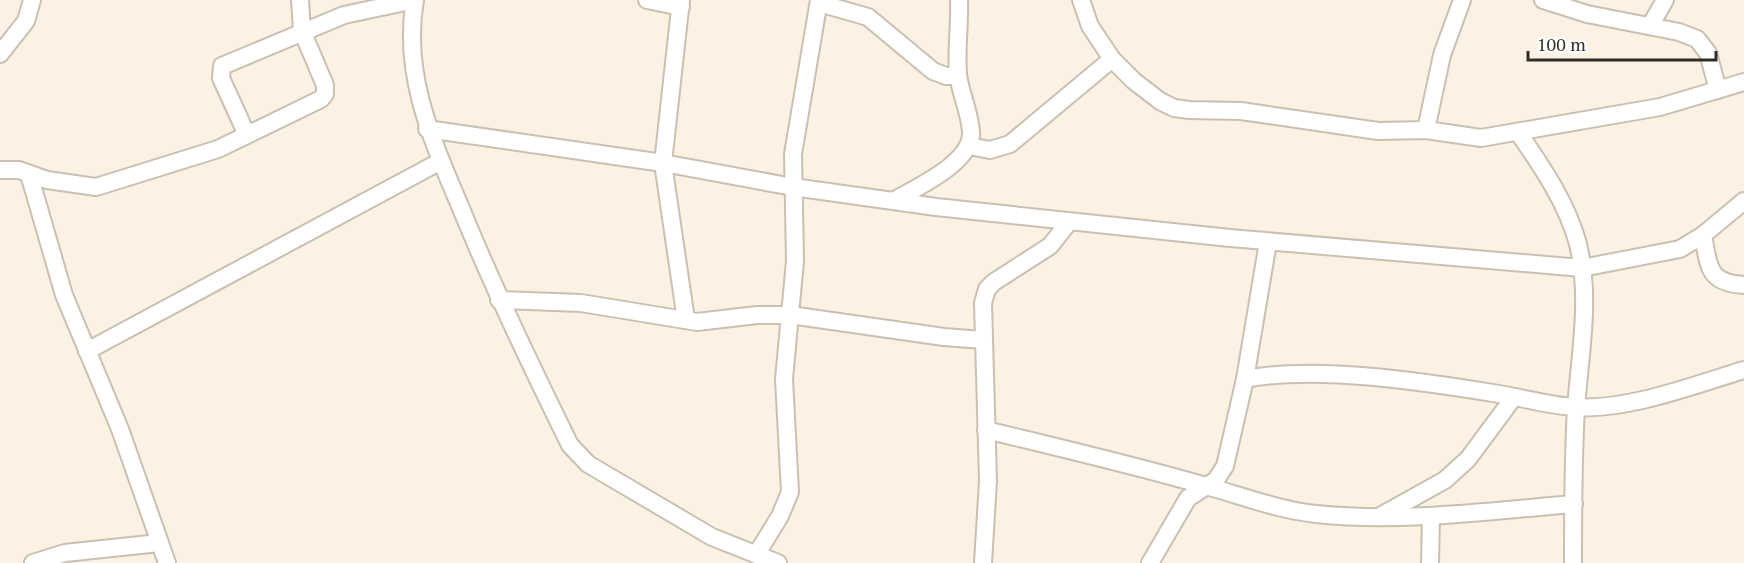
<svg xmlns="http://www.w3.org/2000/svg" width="1744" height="563" font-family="'PT Serif',serif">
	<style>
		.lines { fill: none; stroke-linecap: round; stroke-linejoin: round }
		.minor-casing { stroke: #cac0b2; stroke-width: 20 }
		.minor { stroke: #fff; stroke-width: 16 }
	</style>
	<rect width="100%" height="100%" fill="#fcf2e3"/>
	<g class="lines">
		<!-- minor casing -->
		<g class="minor-casing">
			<g id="minor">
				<path d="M 415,0 C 401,78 436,148 465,218 C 497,296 533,370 570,445 L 588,464 L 712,537 L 778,563"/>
				<path d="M 647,0 L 681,7"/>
				<path d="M 681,0 L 663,163 L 686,320"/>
				<path d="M 1081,0 L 1090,26 L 1112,59 L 1134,81 L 1160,101 L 1174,108 L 1189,110 L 1241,111 L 1378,131 L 1426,130 L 1481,138 L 1660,107 L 1744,82"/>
				<path d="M 1543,0 L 1587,14 L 1679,32 L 1697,39 L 1708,53 L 1718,90"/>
				<path d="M 819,3 L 868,17 L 933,71 L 946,76 L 958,76"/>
				<path d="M 1650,26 L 1665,0"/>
				<path d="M 0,54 L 26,21 L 32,0"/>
				<path d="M 427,129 L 663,163 L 793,187 L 936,207 L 1230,238 L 1582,268 L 1680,249 L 1703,235 L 1744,201"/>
				<path d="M 1426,130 L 1442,55 L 1462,0"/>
				<path d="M 1518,132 C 1542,167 1567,203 1578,244 C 1591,299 1580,353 1576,408 C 1573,459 1573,511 1573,563"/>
				<path d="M 247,135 L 221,78 L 222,66 L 344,15 L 415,0"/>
				<path d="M 969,146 L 990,150 L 1010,144 L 1112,59"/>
				<path d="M 0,170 L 19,170 L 47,180 L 96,187 L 218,149 L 321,99 L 325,94 L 325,85 L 302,31 L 300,0"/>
				<path d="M 29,174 L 64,295 L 120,429 L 167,563"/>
				<path d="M 895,200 C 917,187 973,162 971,132 C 970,112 960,93 958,74 C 956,49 960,25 959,0"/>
				<path d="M 1703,235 C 1709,266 1707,283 1744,285"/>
				<path d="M 499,300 L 581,303 L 697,322 L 757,315 L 790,315 L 944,337 L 983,340"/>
				<path d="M 87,351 L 441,161"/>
				<path d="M 1245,379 C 1316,365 1426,382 1499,394 C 1524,398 1550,406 1575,407 C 1627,411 1694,385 1744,370"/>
				<path d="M 986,430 C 1060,448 1133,465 1206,486 C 1243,496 1278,510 1316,514 C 1402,523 1488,511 1574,504"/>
				<path d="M 1382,515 L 1445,480 L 1468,459 L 1514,397"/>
				<path d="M 756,555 L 780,516 L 790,492 L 784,379 L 795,261 L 793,154 L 819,0"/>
				<path d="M 33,563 L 65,553 L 159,543"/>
				<path d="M 983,563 L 988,481 L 983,303 L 987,289 L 994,282 L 1050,246 L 1069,222"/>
				<path d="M 1150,563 L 1188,498 L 1216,480 L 1225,466 L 1245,379 L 1268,242"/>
				<path d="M 1430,563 L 1431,517"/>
			</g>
		</g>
		<!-- minor -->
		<use href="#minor" class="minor"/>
	</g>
	<!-- scale -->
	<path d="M1528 51v9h188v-9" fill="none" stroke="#302c26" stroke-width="3"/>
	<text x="1537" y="51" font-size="18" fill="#302c26" stroke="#ffffff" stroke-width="4.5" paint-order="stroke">100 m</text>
</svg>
